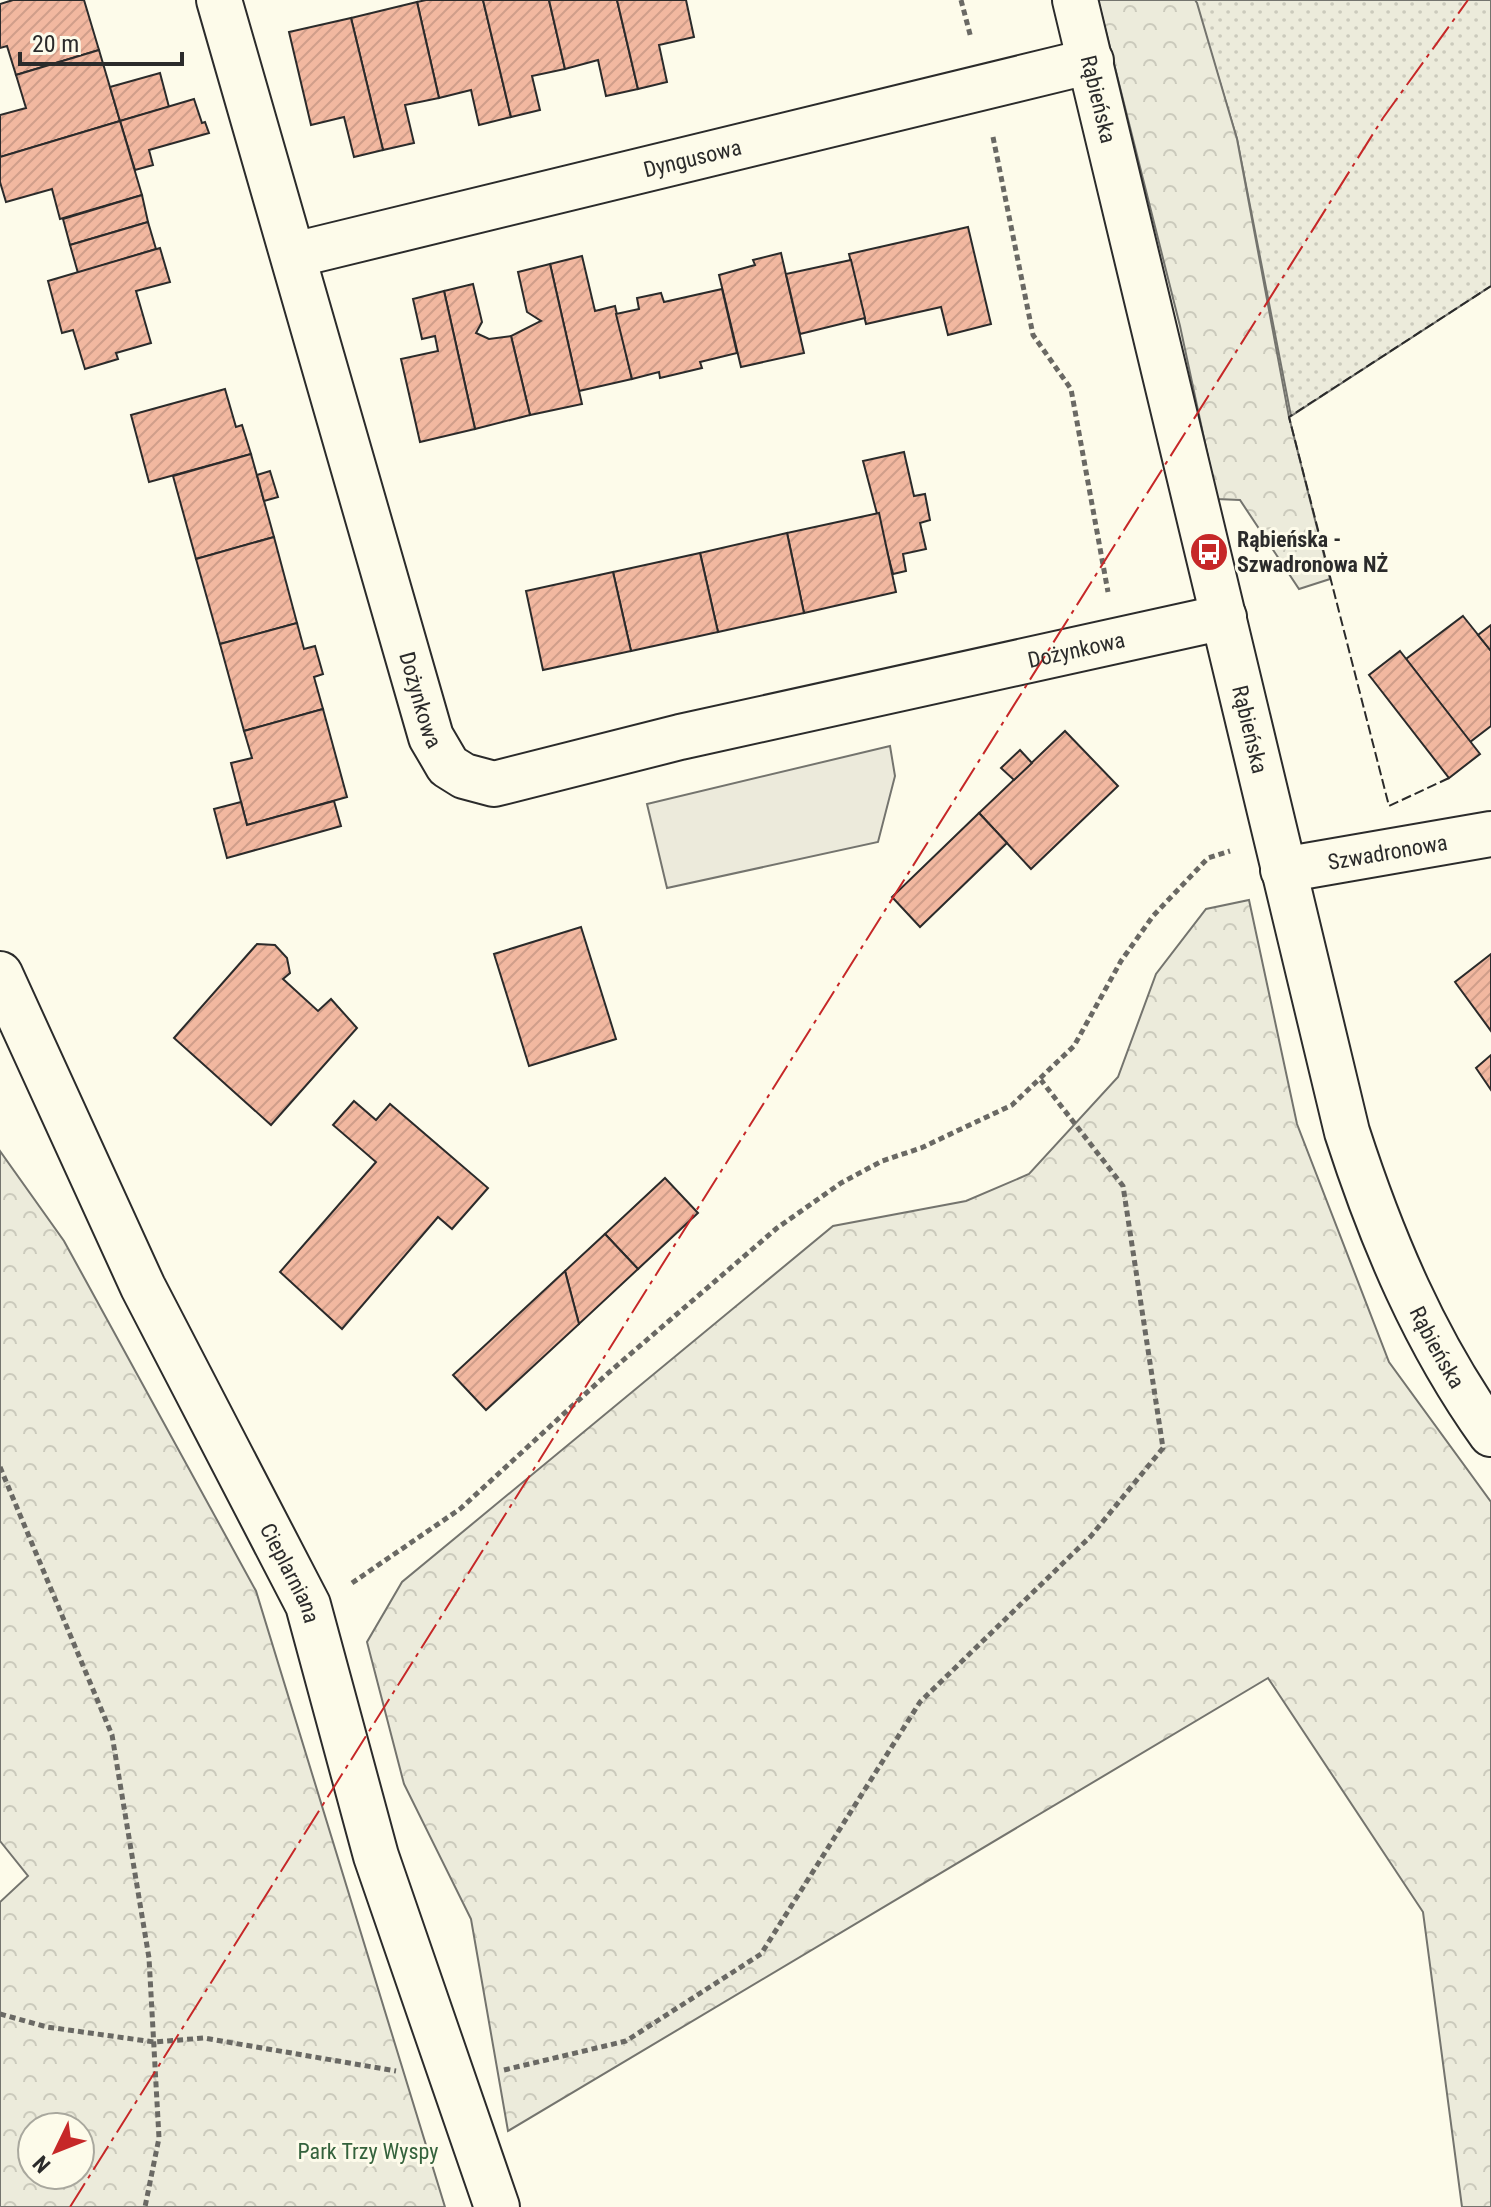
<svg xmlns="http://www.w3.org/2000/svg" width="1491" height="2207" font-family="'Roboto Condensed',sans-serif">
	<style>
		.grass { fill: url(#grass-dots); stroke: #74746e; stroke-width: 2 }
		.forest { fill: url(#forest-crowns); stroke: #74746e; stroke-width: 2; fill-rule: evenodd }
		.parking { fill: #eceadb; stroke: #74746e; stroke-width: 2 }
		.building { fill: url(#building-hatch); stroke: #2b2b2b; stroke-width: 2 }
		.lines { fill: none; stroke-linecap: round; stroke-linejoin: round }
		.minor-casing { stroke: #2b2b2b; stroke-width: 48 }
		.path { stroke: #6a6964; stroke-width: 5; stroke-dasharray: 6 4; stroke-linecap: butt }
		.minor { stroke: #fdfbea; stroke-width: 44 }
		.fence { stroke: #2b2b2b; stroke-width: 2; stroke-dasharray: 10 4; stroke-linecap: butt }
		.power { stroke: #c62828; stroke-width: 2; stroke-dasharray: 28 6 4 6; stroke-linecap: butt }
		.labels { text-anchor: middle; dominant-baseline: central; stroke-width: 6; stroke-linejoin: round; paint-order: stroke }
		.street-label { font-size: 22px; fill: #2b2b2b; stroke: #fdfbea }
		.poi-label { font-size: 22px; font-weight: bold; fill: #2b2b2b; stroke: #fdfbea; text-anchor: start }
		.park-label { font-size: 22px; fill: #34623c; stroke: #fdfbea }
	</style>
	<defs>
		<pattern id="grass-dots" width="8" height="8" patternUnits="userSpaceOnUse" patternTransform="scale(2)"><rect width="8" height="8" fill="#ecebdb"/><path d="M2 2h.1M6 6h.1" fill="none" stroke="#cbcabc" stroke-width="1.8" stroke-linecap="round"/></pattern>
		<pattern id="forest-crowns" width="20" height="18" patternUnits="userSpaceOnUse" patternTransform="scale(2)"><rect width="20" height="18" fill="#ecebdb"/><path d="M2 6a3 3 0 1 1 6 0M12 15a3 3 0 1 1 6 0" fill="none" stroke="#cbcabc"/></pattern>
		<pattern id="building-hatch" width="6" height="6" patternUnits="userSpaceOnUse" patternTransform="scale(2)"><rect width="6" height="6" fill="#f2b8a0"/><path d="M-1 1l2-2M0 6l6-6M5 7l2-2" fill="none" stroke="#d09e8a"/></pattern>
	</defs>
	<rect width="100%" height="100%" fill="#fdfbea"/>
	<!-- grass -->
	<path class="grass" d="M 1195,0 L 1491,0 L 1491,286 L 1291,416 L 1237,139 Z"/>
	<!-- forest -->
	<g class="forest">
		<path d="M 1098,0 L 1195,0 L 1197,3 L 1237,139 L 1289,417 L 1330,579 L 1299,589 L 1240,500 L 1217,499 L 1180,326 Z"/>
		<path d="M 1249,900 L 1297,1124 L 1389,1362 L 1491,1502 L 1491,2207 L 1462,2207 L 1423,1912 L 1268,1678 L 508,2131 L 471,1919 L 404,1784 L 367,1642 L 402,1582 L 833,1226 L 966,1201 L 1029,1174 L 1118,1077 L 1156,974 L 1206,909 Z"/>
		<path d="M 0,1151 L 64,1241 L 256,1591 L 445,2207 L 0,2207 L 0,1902 L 28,1876 L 0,1841 ZM 32,2127 L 80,2127 L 80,2175 L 32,2175 Z"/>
	</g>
	<!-- parking -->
	<path class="parking" d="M 890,746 L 895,776 L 878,842 L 667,888 L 647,804 Z"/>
	<!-- building -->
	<g class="building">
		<path d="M 13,0 L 84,0 L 99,50 L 16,75 L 7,46 L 0,48 L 0,4 Z"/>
		<path d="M 426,0 L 483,0 L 511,117 L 479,125 L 471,90 L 439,98 L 417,2 Z"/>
		<path d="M 483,0 L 549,0 L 565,69 L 532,76 L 540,110 L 511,117 Z"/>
		<path d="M 549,0 L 617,0 L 638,89 L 606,96 L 598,60 L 565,69 Z"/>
		<path d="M 617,0 L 686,0 L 694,37 L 659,45 L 667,82 L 638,89 Z"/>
		<path d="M 417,2 L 439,98 L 405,105 L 414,143 L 383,150 L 351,18 Z"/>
		<path d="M 351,18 L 383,150 L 354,157 L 344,117 L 311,125 L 289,32 Z"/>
		<path d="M 99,50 L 120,121 L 0,157 L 0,115 L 26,108 L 16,75 Z"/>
		<path d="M 160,73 L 169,107 L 120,121 L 110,87 Z"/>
		<path d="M 194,99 L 202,123 L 205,122 L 209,133 L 149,150 L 153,165 L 135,170 L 120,121 Z"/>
		<path d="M 120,121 L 142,195 L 60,219 L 52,189 L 6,202 L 0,182 L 0,157 Z"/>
		<path d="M 142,195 L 148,222 L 70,245 L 63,219 Z"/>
		<path d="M 148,222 L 156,249 L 78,273 L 70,245 Z"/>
		<path d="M 968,227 L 991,324 L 948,335 L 941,307 L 866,324 L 849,254 Z"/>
		<path d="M 160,248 L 170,282 L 136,291 L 151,343 L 116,353 L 118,359 L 85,369 L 73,330 L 62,333 L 48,281 Z"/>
		<path d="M 781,253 L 804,353 L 741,367 L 719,275 L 755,265 L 753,260 Z"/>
		<path d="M 582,256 L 595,311 L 615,306 L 632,379 L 579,391 L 550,264 Z"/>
		<path d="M 851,260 L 865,318 L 800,334 L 786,274 Z"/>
		<path d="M 550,264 L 582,404 L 530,415 L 511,336 L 541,321 L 527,312 L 518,272 Z"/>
		<path d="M 473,284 L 482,322 L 476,333 L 489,339 L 511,336 L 530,415 L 475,429 L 444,291 Z"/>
		<path d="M 722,289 L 737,353 L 700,362 L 702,368 L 660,378 L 659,372 L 632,379 L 616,314 L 639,309 L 637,298 L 661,293 L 664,302 Z"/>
		<path d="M 444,291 L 475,429 L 420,442 L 401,359 L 438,351 L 435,336 L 422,339 L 413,299 Z"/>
		<path d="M 225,389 L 236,427 L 242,425 L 251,454 L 149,482 L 131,415 Z"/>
		<path d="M 904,452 L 914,496 L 925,494 L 930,520 L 920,523 L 926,549 L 903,554 L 906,571 L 893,574 L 863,461 Z"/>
		<path d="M 251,454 L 274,537 L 196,559 L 173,476 Z"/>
		<path d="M 270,471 L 278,497 L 264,501 L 257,475 Z"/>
		<path d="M 879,513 L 896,592 L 804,613 L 787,533 Z"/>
		<path d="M 787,533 L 804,613 L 718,632 L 700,553 Z"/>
		<path d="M 274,537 L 297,623 L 220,644 L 196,559 Z"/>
		<path d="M 700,553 L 718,632 L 631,651 L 613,572 Z"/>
		<path d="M 613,572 L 631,651 L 543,670 L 526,591 Z"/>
		<path d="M 1463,616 L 1491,651 L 1491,726 L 1470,742 L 1406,659 Z"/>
		<path d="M 297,623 L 304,649 L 315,646 L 323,674 L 314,677 L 323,709 L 244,731 L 220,644 Z"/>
		<path d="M 1491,625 L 1491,651 L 1478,635 Z"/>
		<path d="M 1400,651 L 1480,754 L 1449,778 L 1369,675 Z"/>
		<path d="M 323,709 L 347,797 L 247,825 L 231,763 L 252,758 L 244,731 Z"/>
		<path d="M 1065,731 L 1118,786 L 1031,869 L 979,813 Z"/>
		<path d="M 1020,750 L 1032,763 L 1014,780 L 1001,768 Z"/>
		<path d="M 334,801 L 341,826 L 227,858 L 214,809 L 241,802 L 247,825 Z"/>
		<path d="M 979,813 L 1007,843 L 920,927 L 892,897 Z"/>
		<path d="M 581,927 L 616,1039 L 529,1066 L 494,954 Z"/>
		<path d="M 257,944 L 275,945 L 287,958 L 290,973 L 283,979 L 318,1011 L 331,999 L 357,1028 L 271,1125 L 174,1038 Z"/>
		<path d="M 1491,954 L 1491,1031 L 1455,982 Z"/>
		<path d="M 1491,1055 L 1491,1090 L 1476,1068 Z"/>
		<path d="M 354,1101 L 376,1120 L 390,1104 L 488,1188 L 452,1229 L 438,1217 L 342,1329 L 280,1272 L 376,1162 L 333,1125 Z"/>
		<path d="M 665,1178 L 698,1213 L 638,1269 L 605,1234 Z"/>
		<path d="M 605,1234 L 638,1269 L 579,1324 L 565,1271 Z"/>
		<path d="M 565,1271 L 579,1324 L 486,1410 L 453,1375 Z"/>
	</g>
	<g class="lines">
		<!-- minor casing -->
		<g class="minor-casing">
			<g id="minor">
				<path id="s1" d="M 219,0 L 431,737 L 448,766 L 464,776 L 494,784 L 680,737 L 1224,617"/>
				<path id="s2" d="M 1075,0 L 1347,1132 C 1382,1240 1425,1342 1491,1434"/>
				<path id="s3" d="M 294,255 L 1091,61"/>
				<path id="s4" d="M 1283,870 L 1491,834"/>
				<path id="s5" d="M 0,974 L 143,1287 L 308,1605 L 376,1856 L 497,2207"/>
			</g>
		</g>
		<!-- path -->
		<g class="path">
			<path d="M 961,0 L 971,38"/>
			<path d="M 993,137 L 1033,335 L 1071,389 L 1108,592"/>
			<path d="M 0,1467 L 112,1735 L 149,1958 L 159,2138 L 145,2207"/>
			<path d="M 352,1583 L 460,1509 L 606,1375 L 777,1228 L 841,1183 L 882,1161 L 921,1148 L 1012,1105 L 1074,1046 L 1121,961 L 1153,916 L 1208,858 L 1230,851"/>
			<path d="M 0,2014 L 47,2027 L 154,2042 L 204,2038 L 396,2071"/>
			<path d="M 504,2070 L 626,2041 L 761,1954 L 920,1702 L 1091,1536 L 1163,1448 L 1123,1186 L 1041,1080"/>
		</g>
		<!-- minor -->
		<use href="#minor" class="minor"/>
		<!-- fence -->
		<path class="fence" d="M 1449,778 L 1389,806 L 1289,417 L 1491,286"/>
		<!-- power -->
		<path class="power" d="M 70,2207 L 1383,118 L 1468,0"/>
	</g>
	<!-- icons -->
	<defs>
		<g id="bus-disc" transform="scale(2)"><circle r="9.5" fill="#c62828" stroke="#fdfbea"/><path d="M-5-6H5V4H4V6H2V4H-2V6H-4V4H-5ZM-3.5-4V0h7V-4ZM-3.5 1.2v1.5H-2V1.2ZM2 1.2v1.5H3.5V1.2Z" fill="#fff"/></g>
	</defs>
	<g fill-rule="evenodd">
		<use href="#bus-disc" x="1209" y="552"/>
	</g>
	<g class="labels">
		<!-- street labels -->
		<g class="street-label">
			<text stroke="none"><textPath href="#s2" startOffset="102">Rąbieńska</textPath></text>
			<text stroke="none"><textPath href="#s3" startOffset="410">Dyngusowa</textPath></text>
			<text stroke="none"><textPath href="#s1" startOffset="1448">Dożynkowa</textPath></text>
			<text stroke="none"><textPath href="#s1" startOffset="728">Dożynkowa</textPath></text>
			<text stroke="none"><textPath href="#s2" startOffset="750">Rąbieńska</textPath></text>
			<text stroke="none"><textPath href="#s4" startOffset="106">Szwadronowa</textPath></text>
			<text stroke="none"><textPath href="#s2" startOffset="1398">Rąbieńska</textPath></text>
			<text stroke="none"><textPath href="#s5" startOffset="666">Cieplarniana</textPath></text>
		</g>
		<!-- poi labels -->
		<g class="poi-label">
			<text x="1237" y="539">Rąbieńska -<tspan x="1237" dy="25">Szwadronowa NŻ</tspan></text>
		</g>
		<!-- park labels -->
		<g class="park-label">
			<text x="368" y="2151">Park Trzy Wyspy</text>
		</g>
	</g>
	<!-- north arrow -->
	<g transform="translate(56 2151) rotate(227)"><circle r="38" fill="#fdfbea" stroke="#a9a89e" stroke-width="2"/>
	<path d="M0-6L14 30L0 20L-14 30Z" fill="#c62828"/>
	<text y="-12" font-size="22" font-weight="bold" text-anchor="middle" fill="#2b2b2b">N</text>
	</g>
	<!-- scale -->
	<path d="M20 52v12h162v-12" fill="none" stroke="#2b2b2b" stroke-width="4"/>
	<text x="32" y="52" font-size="24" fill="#2b2b2b" stroke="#fdfbea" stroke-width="6" paint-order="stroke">20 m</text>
</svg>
